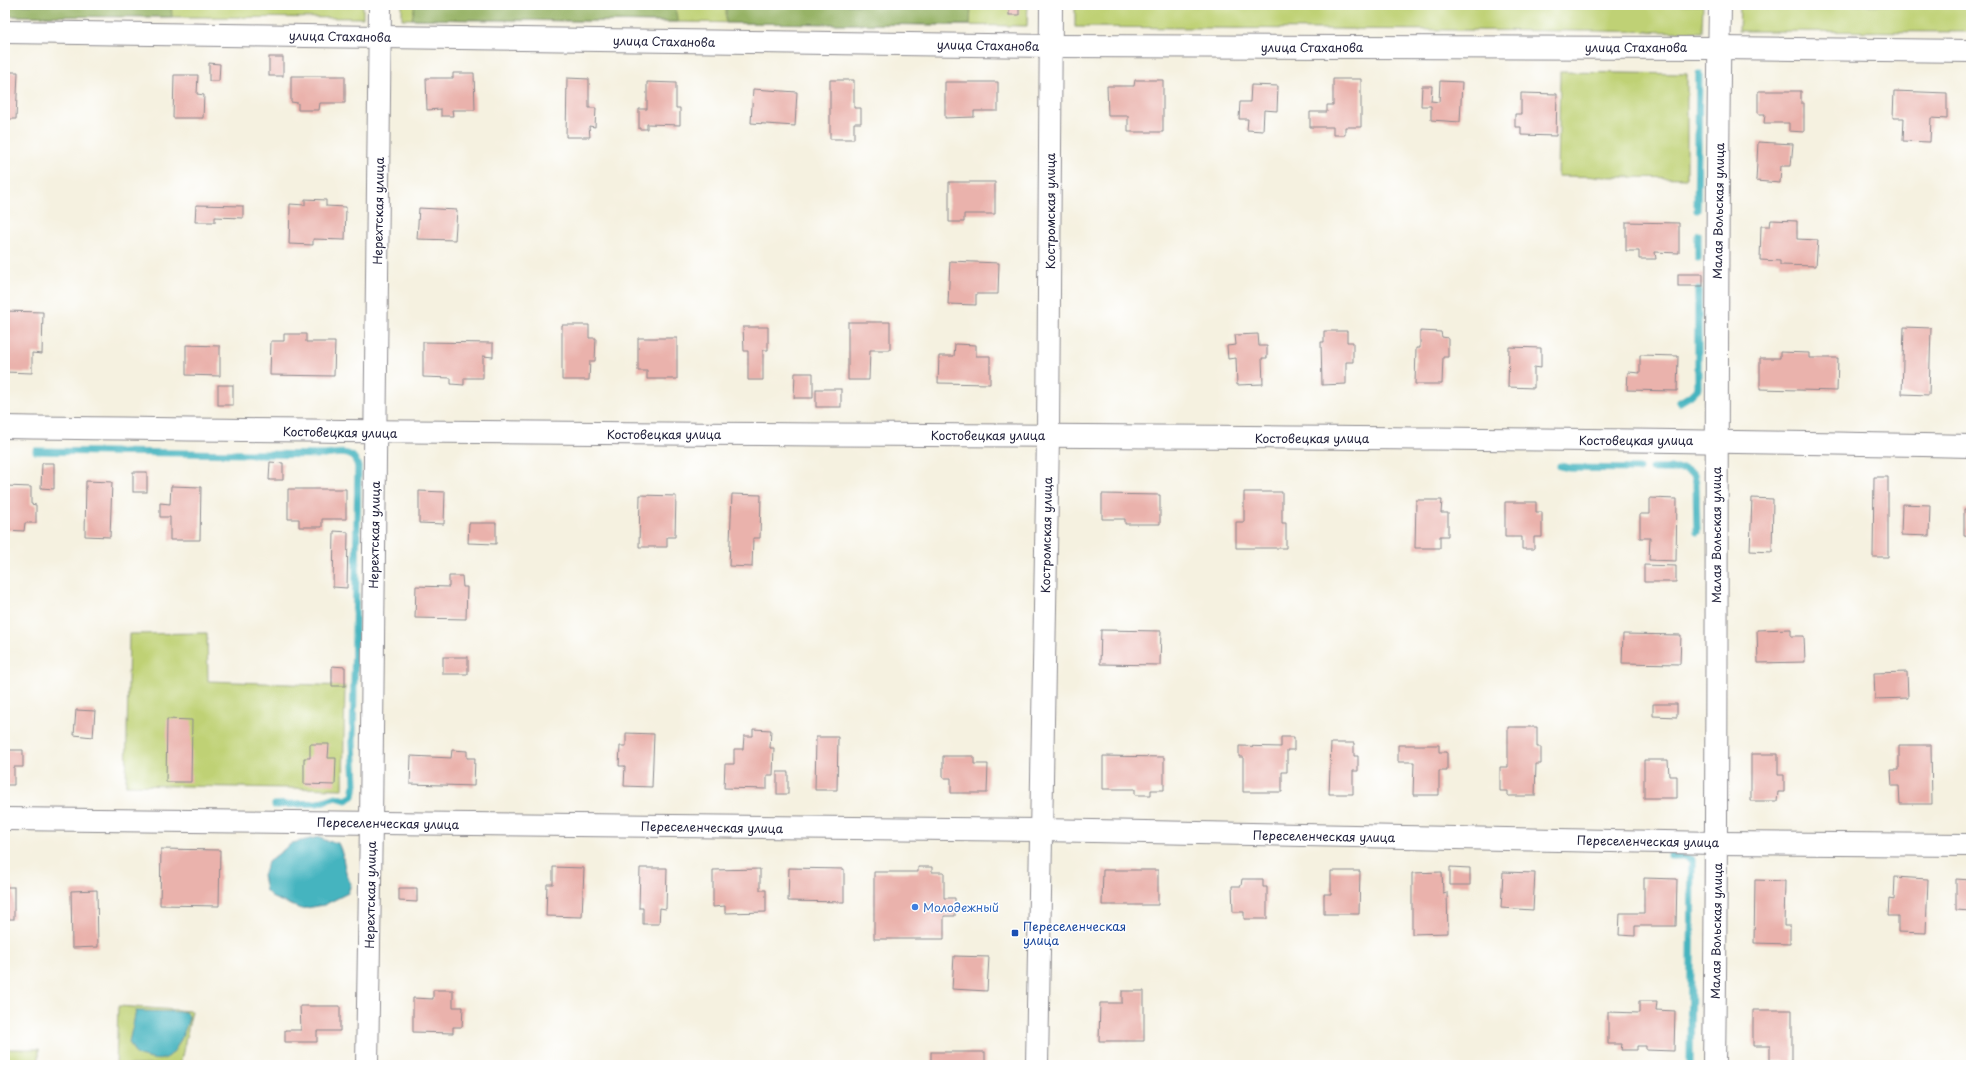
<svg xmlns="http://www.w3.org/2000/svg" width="1976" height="1070" font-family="'Playpen Sans',sans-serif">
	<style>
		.green { fill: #bfd174; stroke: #707a58 }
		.forest { fill: #97b366; stroke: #5c6a50 }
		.water { fill: #45b4bf; stroke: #346b7d }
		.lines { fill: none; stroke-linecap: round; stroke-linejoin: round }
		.stream { stroke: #45b4bf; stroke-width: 7 }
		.building { fill: #eab2ac }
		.minor-casing { stroke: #8c8a8e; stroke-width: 24 }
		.minor { stroke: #fff; stroke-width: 22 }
		.shop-dot { fill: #3f7fe0; stroke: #fff; stroke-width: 1.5 }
		.transit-dot { fill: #1a4fb4; stroke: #fff; stroke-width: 1.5 }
		.labels { text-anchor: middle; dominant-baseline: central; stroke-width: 3; stroke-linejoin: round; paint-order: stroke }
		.street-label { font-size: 12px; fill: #22223b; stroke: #fff }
		.shop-label { font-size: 12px; fill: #366cbe; stroke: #fff; text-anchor: start }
		.transit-label { font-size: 12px; fill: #164399; stroke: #fff; text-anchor: start }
	</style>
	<rect width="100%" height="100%" fill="#fff"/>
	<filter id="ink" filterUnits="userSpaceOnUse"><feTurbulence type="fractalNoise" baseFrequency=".025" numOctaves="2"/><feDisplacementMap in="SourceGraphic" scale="8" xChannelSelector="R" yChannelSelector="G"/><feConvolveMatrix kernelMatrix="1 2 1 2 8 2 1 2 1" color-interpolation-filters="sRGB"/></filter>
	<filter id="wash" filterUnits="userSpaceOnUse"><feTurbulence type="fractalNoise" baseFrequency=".012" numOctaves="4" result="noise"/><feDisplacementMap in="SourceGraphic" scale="16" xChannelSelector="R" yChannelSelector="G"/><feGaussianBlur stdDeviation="0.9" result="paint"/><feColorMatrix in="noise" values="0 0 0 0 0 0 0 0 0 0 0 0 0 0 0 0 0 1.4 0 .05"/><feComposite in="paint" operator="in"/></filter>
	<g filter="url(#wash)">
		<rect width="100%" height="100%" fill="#f5f1e0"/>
		<!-- green -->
		<g class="green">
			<path d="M 5,5 L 363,5 L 363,18 L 5,16 Z"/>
			<path d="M 402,5 L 1028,5 L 1027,26 L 402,19 Z"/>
			<path d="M 1075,5 L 1703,5 L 1702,32 L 1075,27 Z"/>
			<path d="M 1740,5 L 1971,5 L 1971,32 L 1739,31 Z"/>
			<path d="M 1560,72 L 1687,74 L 1687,178 L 1558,176 Z"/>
			<path d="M 207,633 L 208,681 L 345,686 L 343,789 L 126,785 L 129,634 Z"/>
			<path d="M 118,1006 L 192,1011 L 180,1065 L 116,1065 Z"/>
			<rect x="5" y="1049" width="34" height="16"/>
		</g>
		<!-- forest -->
		<g class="forest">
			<path d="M 5,5 L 171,5 L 172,17 L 5,16 Z"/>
			<path d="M 415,5 L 674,5 L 678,22 L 412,19 Z"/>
			<path d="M 726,5 L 971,5 L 970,25 L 726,23 Z"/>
		</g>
		<!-- water -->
		<g class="water">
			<path d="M 319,837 L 327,841 L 338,843 C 345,856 343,871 351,884 L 348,893 L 324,905 L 301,909 L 273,898 L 266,891 L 263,875 L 268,862 L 292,843 Z"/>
			<path d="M 136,1011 L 185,1012 L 189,1016 C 188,1024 184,1031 181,1039 C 169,1064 160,1062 136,1055 L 129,1042 Z"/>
		</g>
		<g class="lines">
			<!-- stream -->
			<g class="stream">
				<path d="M 1697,210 L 1699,74"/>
				<path d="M 1698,235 L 1698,258"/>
				<path d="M 1680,402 L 1690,396 L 1698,388 L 1698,290"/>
				<path d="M 36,451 L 325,455 C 340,453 354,449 358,467 L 353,742 L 355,784 L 353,796 L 346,800 L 336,797 L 318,803 L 275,805"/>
				<path d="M 1560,466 L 1570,468 L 1639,469"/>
				<path d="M 1652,469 L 1684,469 L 1694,474 L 1696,483 L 1697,532"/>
				<path d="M 1671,856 L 1683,856 L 1692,860 L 1690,1065"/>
			</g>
		</g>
		<g id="blocks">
			<!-- building -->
			<g class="building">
				<rect x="1009" y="5" width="10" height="10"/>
				<rect x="269" y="57" width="14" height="19"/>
				<path d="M 209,63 L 220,64 L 219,81 L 209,81 Z"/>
				<path d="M 5,72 L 18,72 L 16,119 L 5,119 Z"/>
				<path d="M 453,73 L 474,73 L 475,110 L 452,110 L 453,116 L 441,116 L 441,109 L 427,110 L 426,78 L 453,78 Z"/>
				<path d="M 174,75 L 198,75 L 197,94 L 204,95 L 203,118 L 173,118 Z"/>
				<path d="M 291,76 L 345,76 L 345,103 L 320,103 L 319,110 L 298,110 L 298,103 L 291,102 Z"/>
				<path d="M 567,78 L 589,79 L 589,108 L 596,108 L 595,127 L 589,126 L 590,137 L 566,137 Z"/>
				<path d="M 1333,79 L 1361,79 L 1361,127 L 1345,127 L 1345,135 L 1333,135 L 1333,127 L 1310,127 L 1310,112 L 1327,112 L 1327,105 L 1333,105 Z"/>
				<path d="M 830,80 L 854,80 L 854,108 L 861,108 L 861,123 L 854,123 L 854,139 L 830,139 Z"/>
				<path d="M 1135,80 L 1163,80 L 1163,132 L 1128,132 L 1128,116 L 1108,116 L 1107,86 L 1134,86 Z"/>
				<path d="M 1440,81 L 1462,82 L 1460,122 L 1431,120 L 1431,106 L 1421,106 L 1422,86 L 1432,86 L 1431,101 L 1439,102 Z"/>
				<path d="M 647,82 L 676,83 L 676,108 L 680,108 L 680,125 L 647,124 L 647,129 L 639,129 L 639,109 L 647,109 Z"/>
				<path d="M 945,82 L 998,82 L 998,111 L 974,111 L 974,117 L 945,118 Z"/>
				<path d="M 1251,85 L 1278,86 L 1277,111 L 1264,110 L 1263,131 L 1247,130 L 1248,119 L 1239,119 L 1240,102 L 1250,102 Z"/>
				<path d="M 753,89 L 797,92 L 795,126 L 751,123 Z"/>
				<path d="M 1758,91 L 1801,91 L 1801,103 L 1804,103 L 1804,132 L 1789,131 L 1789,123 L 1764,123 L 1765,114 L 1758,114 Z"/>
				<path d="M 1894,91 L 1947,93 L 1947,119 L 1931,118 L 1930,142 L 1903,141 L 1904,118 L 1893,118 Z"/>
				<path d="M 1521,93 L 1557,94 L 1556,136 L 1521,135 L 1521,127 L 1515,127 L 1515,114 L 1521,114 Z"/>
				<path d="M 1758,142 L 1793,144 L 1791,166 L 1781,166 L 1780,183 L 1756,181 Z"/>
				<path d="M 949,182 L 995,182 L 995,214 L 964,214 L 964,222 L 949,222 Z"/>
				<path d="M 305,199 L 326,200 L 326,206 L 346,207 L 345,240 L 313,239 L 313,245 L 289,244 L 290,204 L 305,205 Z"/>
				<path d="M 196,205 L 243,206 L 243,218 L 215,217 L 215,222 L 195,222 Z"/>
				<path d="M 419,208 L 457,210 L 455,240 L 417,239 Z"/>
				<path d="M 1771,220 L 1797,221 L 1797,239 L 1818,240 L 1816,266 L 1780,265 L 1780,261 L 1760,260 L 1761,226 L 1770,226 Z"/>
				<path d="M 1626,222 L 1679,223 L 1679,253 L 1655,252 L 1656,259 L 1639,259 L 1639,251 L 1626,251 Z"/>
				<path d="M 950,261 L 999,263 L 998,294 L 976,294 L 976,305 L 948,304 Z"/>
				<rect x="1678" y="274" width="25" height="12"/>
				<path d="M 5,311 L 43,312 L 42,354 L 32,353 L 32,373 L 5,372 Z"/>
				<path d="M 848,322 L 890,322 L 890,350 L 870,350 L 869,380 L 848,380 Z"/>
				<path d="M 562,325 L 589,325 L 589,338 L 596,338 L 595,361 L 590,361 L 589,380 L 562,380 Z"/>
				<path d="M 743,327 L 768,327 L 768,350 L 763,350 L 763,380 L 748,380 L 748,351 L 744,351 Z"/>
				<path d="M 1904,327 L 1931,328 L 1929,395 L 1902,394 Z"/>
				<path d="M 1324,331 L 1347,331 L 1347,342 L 1353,342 L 1353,362 L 1346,362 L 1346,384 L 1322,385 L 1321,342 L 1324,342 Z"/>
				<path d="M 1420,331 L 1441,332 L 1442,337 L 1448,338 L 1448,357 L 1443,357 L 1442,384 L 1415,384 L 1416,348 L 1420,348 Z"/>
				<path d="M 284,334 L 306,334 L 306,342 L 335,342 L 334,376 L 270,375 L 271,341 L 284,341 Z"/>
				<path d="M 1258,334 L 1259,346 L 1267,346 L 1267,358 L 1262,358 L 1263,384 L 1237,385 L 1236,358 L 1228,359 L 1227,346 L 1236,345 L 1235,335 Z"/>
				<path d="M 638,338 L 677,338 L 677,379 L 647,379 L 647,371 L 638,371 Z"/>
				<path d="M 423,342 L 493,343 L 493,357 L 483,356 L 483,378 L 464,378 L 464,385 L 451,384 L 451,378 L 423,377 Z"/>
				<path d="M 955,344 L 976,345 L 976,356 L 990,356 L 990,384 L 938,383 L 939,356 L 954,356 Z"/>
				<path d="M 186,345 L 220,346 L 220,376 L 186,375 Z"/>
				<path d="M 1509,347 L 1541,348 L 1541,368 L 1534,367 L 1534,388 L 1508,387 Z"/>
				<path d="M 1780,352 L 1809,353 L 1809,358 L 1838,358 L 1837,391 L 1760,389 L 1760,358 L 1780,358 Z"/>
				<path d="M 1640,355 L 1678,356 L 1677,391 L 1627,390 L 1628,372 L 1640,373 Z"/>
				<path d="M 795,373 L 813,373 L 813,398 L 794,398 Z"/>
				<rect x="218" y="385" width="15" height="20"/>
				<rect x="816" y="389" width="25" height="18"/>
				<path d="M 270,462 L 283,463 L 283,480 L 269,480 Z"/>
				<path d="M 42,463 L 54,463 L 54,489 L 41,488 Z"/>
				<rect x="133" y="472" width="14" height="20"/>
				<path d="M 1874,477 L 1888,477 L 1888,557 L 1873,557 Z"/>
				<path d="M 86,481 L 112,482 L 110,537 L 85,536 Z"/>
				<path d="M 6,486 L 31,487 L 31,504 L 36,505 L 36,523 L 25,523 L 24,531 L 5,530 Z"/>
				<path d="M 171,486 L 201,487 L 200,540 L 170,540 L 170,517 L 160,517 L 160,503 L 170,504 Z"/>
				<path d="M 288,489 L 346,489 L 346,519 L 322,519 L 322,527 L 299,527 L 299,519 L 288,519 Z"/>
				<path d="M 419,491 L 445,492 L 444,524 L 419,523 Z"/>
				<path d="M 1244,492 L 1282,492 L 1282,523 L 1286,523 L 1286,548 L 1236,548 L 1236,522 L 1244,522 Z"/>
				<path d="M 732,494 L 761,495 L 760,538 L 753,538 L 752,567 L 729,566 Z"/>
				<path d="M 1102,494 L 1160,495 L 1160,524 L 1125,524 L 1125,519 L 1102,519 Z"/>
				<path d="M 640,495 L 676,496 L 675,537 L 667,537 L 667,547 L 639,547 Z"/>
				<path d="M 1650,498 L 1677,499 L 1676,561 L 1649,560 L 1650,538 L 1640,538 L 1640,514 L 1650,514 Z"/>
				<path d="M 1752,498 L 1773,499 L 1772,552 L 1750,551 Z"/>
				<path d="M 1416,500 L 1442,500 L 1441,513 L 1448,513 L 1448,536 L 1440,536 L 1440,548 L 1415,548 Z"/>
				<path d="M 1505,502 L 1536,502 L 1536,512 L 1542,512 L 1542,537 L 1534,537 L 1534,549 L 1522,549 L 1522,537 L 1505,537 Z"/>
				<path d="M 1902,504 L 1930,505 L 1929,536 L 1901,535 Z"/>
				<path d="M 1964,509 L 1971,509 L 1971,537 L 1964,536 Z"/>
				<path d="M 469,523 L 496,523 L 496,544 L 468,543 Z"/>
				<path d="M 334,531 L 348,532 L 347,588 L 333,587 Z"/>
				<path d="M 1644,565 L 1676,566 L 1676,582 L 1644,582 Z"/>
				<path d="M 449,576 L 462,576 L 463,587 L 467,587 L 466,619 L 415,618 L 416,586 L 449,587 Z"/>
				<path d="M 1791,629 L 1791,636 L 1804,636 L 1805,662 L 1758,663 L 1757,630 Z"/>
				<path d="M 1101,630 L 1161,631 L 1160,665 L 1100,664 Z"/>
				<path d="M 1623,634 L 1681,635 L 1680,664 L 1622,663 Z"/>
				<rect x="443" y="657" width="25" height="17"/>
				<path d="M 332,666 L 345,667 L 345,686 L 332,686 Z"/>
				<path d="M 1907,672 L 1908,698 L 1875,699 L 1874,673 Z"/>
				<path d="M 1653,704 L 1677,704 L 1677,717 L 1653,716 Z"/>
				<path d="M 76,710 L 95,711 L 93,737 L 74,735 Z"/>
				<path d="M 167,719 L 192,720 L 191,782 L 166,782 Z"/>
				<path d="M 1508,727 L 1537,727 L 1537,747 L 1541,747 L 1541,764 L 1536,764 L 1535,796 L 1508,796 L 1508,791 L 1500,791 L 1500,767 L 1508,767 Z"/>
				<path d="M 753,729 L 771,730 L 770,748 L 774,748 L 773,775 L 767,775 L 767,789 L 724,788 L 725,764 L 734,764 L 734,749 L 743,749 L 744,736 L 753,736 Z"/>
				<path d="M 626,733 L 654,734 L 652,787 L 624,786 L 625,766 L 619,766 L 620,746 L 626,746 Z"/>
				<path d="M 816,737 L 838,737 L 837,790 L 815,790 Z"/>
				<path d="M 1281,737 L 1294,737 L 1294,750 L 1287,750 L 1287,772 L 1282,772 L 1282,792 L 1243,792 L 1243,757 L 1239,757 L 1239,746 L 1281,747 Z"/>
				<path d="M 5,739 L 7,739 L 7,750 L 23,750 L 23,767 L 14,767 L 14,785 L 5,785 Z"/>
				<path d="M 1331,743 L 1354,743 L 1354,756 L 1358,756 L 1358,771 L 1353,771 L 1353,794 L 1329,794 Z"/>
				<path d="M 310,744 L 329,744 L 328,758 L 336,758 L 335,785 L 304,784 L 304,758 L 310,758 Z"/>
				<path d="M 1398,745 L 1439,745 L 1439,752 L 1447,752 L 1447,771 L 1439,771 L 1439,795 L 1413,795 L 1414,762 L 1398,762 Z"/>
				<path d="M 1899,745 L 1931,745 L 1932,804 L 1900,804 L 1899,786 L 1892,786 L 1891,770 L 1899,770 Z"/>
				<path d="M 452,750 L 467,751 L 467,758 L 475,758 L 474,786 L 410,784 L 411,756 L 451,758 Z"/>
				<path d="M 1751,754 L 1778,754 L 1778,775 L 1784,775 L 1784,792 L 1778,792 L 1777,801 L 1751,801 Z"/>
				<path d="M 943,756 L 974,756 L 974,764 L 988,764 L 987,793 L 951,793 L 951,778 L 943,778 Z"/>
				<path d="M 1103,756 L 1164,757 L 1164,790 L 1151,790 L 1151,795 L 1135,795 L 1135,789 L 1103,789 Z"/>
				<path d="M 1644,760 L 1668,760 L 1669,776 L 1677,776 L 1677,798 L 1644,798 Z"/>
				<rect x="777" y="772" width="11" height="22"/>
				<path d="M 161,849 L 220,850 L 219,906 L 160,905 Z"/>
				<path d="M 553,867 L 584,868 L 582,917 L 546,916 L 547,884 L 553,884 Z"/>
				<path d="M 918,867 L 932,867 L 932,872 L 944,872 L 944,898 L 955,898 L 955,916 L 944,916 L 944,939 L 874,939 L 874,872 L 918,872 Z"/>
				<path d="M 1450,867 L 1470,868 L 1470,885 L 1450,885 Z"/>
				<path d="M 640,868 L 667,868 L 666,909 L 660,908 L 659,924 L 643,924 L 643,908 L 639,908 Z"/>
				<path d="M 789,868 L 844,869 L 844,902 L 788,901 Z"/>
				<path d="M 760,869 L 760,890 L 766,890 L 766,912 L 725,913 L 725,906 L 713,907 L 713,870 Z"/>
				<path d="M 1103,870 L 1158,870 L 1158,905 L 1102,905 Z"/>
				<path d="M 1331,871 L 1360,871 L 1359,914 L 1324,914 L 1324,894 L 1331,894 Z"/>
				<path d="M 1442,872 L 1443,893 L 1447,892 L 1448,933 L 1412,934 L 1412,873 Z"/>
				<path d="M 1503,872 L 1535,873 L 1533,910 L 1501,908 Z"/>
				<path d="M 1895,877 L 1928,879 L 1926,933 L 1898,932 L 1898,916 L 1888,916 L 1889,899 L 1894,900 Z"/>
				<path d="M 1644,878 L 1677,879 L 1676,926 L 1635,926 L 1635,936 L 1619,935 L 1620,913 L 1644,913 Z"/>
				<path d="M 1242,879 L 1263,879 L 1263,887 L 1267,887 L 1267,919 L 1244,919 L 1244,912 L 1233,912 L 1232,886 L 1241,886 Z"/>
				<path d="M 1956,879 L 1971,880 L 1971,911 L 1956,910 Z"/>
				<path d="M 1755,880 L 1785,881 L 1784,926 L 1790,926 L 1790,944 L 1754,943 Z"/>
				<rect x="5" y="887" width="9" height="32"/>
				<path d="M 399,888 L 417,888 L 417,902 L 399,901 Z"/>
				<path d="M 97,890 L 98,947 L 72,948 L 71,891 Z"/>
				<path d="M 954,956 L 989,957 L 987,991 L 952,989 Z"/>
				<path d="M 433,990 L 453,990 L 453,1007 L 463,1007 L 462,1027 L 453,1027 L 453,1033 L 413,1032 L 413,998 L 433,999 Z"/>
				<path d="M 1122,991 L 1144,991 L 1144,1041 L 1099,1041 L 1100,1003 L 1122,1003 Z"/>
				<path d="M 1639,1001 L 1657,1001 L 1656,1010 L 1675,1011 L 1674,1051 L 1646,1050 L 1646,1046 L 1637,1046 L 1637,1050 L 1621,1050 L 1622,1044 L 1608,1044 L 1608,1012 L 1639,1013 Z"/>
				<path d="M 300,1006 L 340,1006 L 340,1031 L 317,1031 L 317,1042 L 285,1042 L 285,1030 L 301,1030 Z"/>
				<path d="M 1753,1010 L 1792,1010 L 1792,1061 L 1770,1061 L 1770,1046 L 1753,1046 Z"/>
				<rect x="931" y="1052" width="54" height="13"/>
			</g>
		</g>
	</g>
	<g filter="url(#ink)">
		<use href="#blocks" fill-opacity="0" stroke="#8c8a8e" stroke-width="1"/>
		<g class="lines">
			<!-- minor casing -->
			<g class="minor-casing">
				<g id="minor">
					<path d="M 5,32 L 1051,46 L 1719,48 L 1971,51"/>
					<path d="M 5,427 C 660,437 1316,433 1971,446"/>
					<path d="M 5,819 L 1040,830 L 1717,843 L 1971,845"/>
					<path d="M 367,1065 L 371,823 L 380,5"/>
					<path d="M 1037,1065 L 1048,436 L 1051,5"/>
					<path d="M 1714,1065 C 1719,712 1714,358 1720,5"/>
				</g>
			</g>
			<!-- minor -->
			<use href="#minor" class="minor"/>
		</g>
	</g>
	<!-- markers -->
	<circle class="shop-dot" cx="915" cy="907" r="4"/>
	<rect class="transit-dot" x="1011" y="929" width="8" height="8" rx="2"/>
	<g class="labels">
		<!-- street labels -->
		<g class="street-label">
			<text transform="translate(340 36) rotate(1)">улица Стаханова</text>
			<text transform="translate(664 41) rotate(1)">улица Стаханова</text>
			<text transform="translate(988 45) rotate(1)">улица Стаханова</text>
			<text x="1312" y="47">улица Стаханова</text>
			<text x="1636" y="47">улица Стаханова</text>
			<text transform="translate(378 211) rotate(-89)">Нерехтская улица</text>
			<text transform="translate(1050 211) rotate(-90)">Костромская улица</text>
			<text transform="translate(1718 211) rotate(-89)">Малая Вольская улица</text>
			<text transform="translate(340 432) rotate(1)">Костовецкая улица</text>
			<text x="664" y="434">Костовецкая улица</text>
			<text x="988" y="435">Костовецкая улица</text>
			<text x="1312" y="438">Костовецкая улица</text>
			<text x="1636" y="440">Костовецкая улица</text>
			<text transform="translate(374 535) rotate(-89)">Нерехтская улица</text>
			<text transform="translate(1046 535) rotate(-89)">Костромская улица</text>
			<text transform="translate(1716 535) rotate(-90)">Малая Вольская улица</text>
			<text transform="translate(388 823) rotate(1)">Переселенческая улица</text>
			<text transform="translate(712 827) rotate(1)">Переселенческая улица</text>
			<text transform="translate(1324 836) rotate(1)">Переселенческая улица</text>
			<text transform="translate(1648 841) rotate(1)">Переселенческая улица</text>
			<text transform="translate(370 895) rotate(-89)">Нерехтская улица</text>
			<text transform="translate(1716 931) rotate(-89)">Малая Вольская улица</text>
		</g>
		<!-- shop labels -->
		<g class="shop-label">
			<text x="923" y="907">Молодежный</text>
		</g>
		<!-- transit labels -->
		<g class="transit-label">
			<text x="1023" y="926">Переселенческая<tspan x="1023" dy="14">улица</tspan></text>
		</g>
	</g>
	<!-- margin -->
	<rect width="1976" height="1070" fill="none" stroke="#fff" stroke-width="20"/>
</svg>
